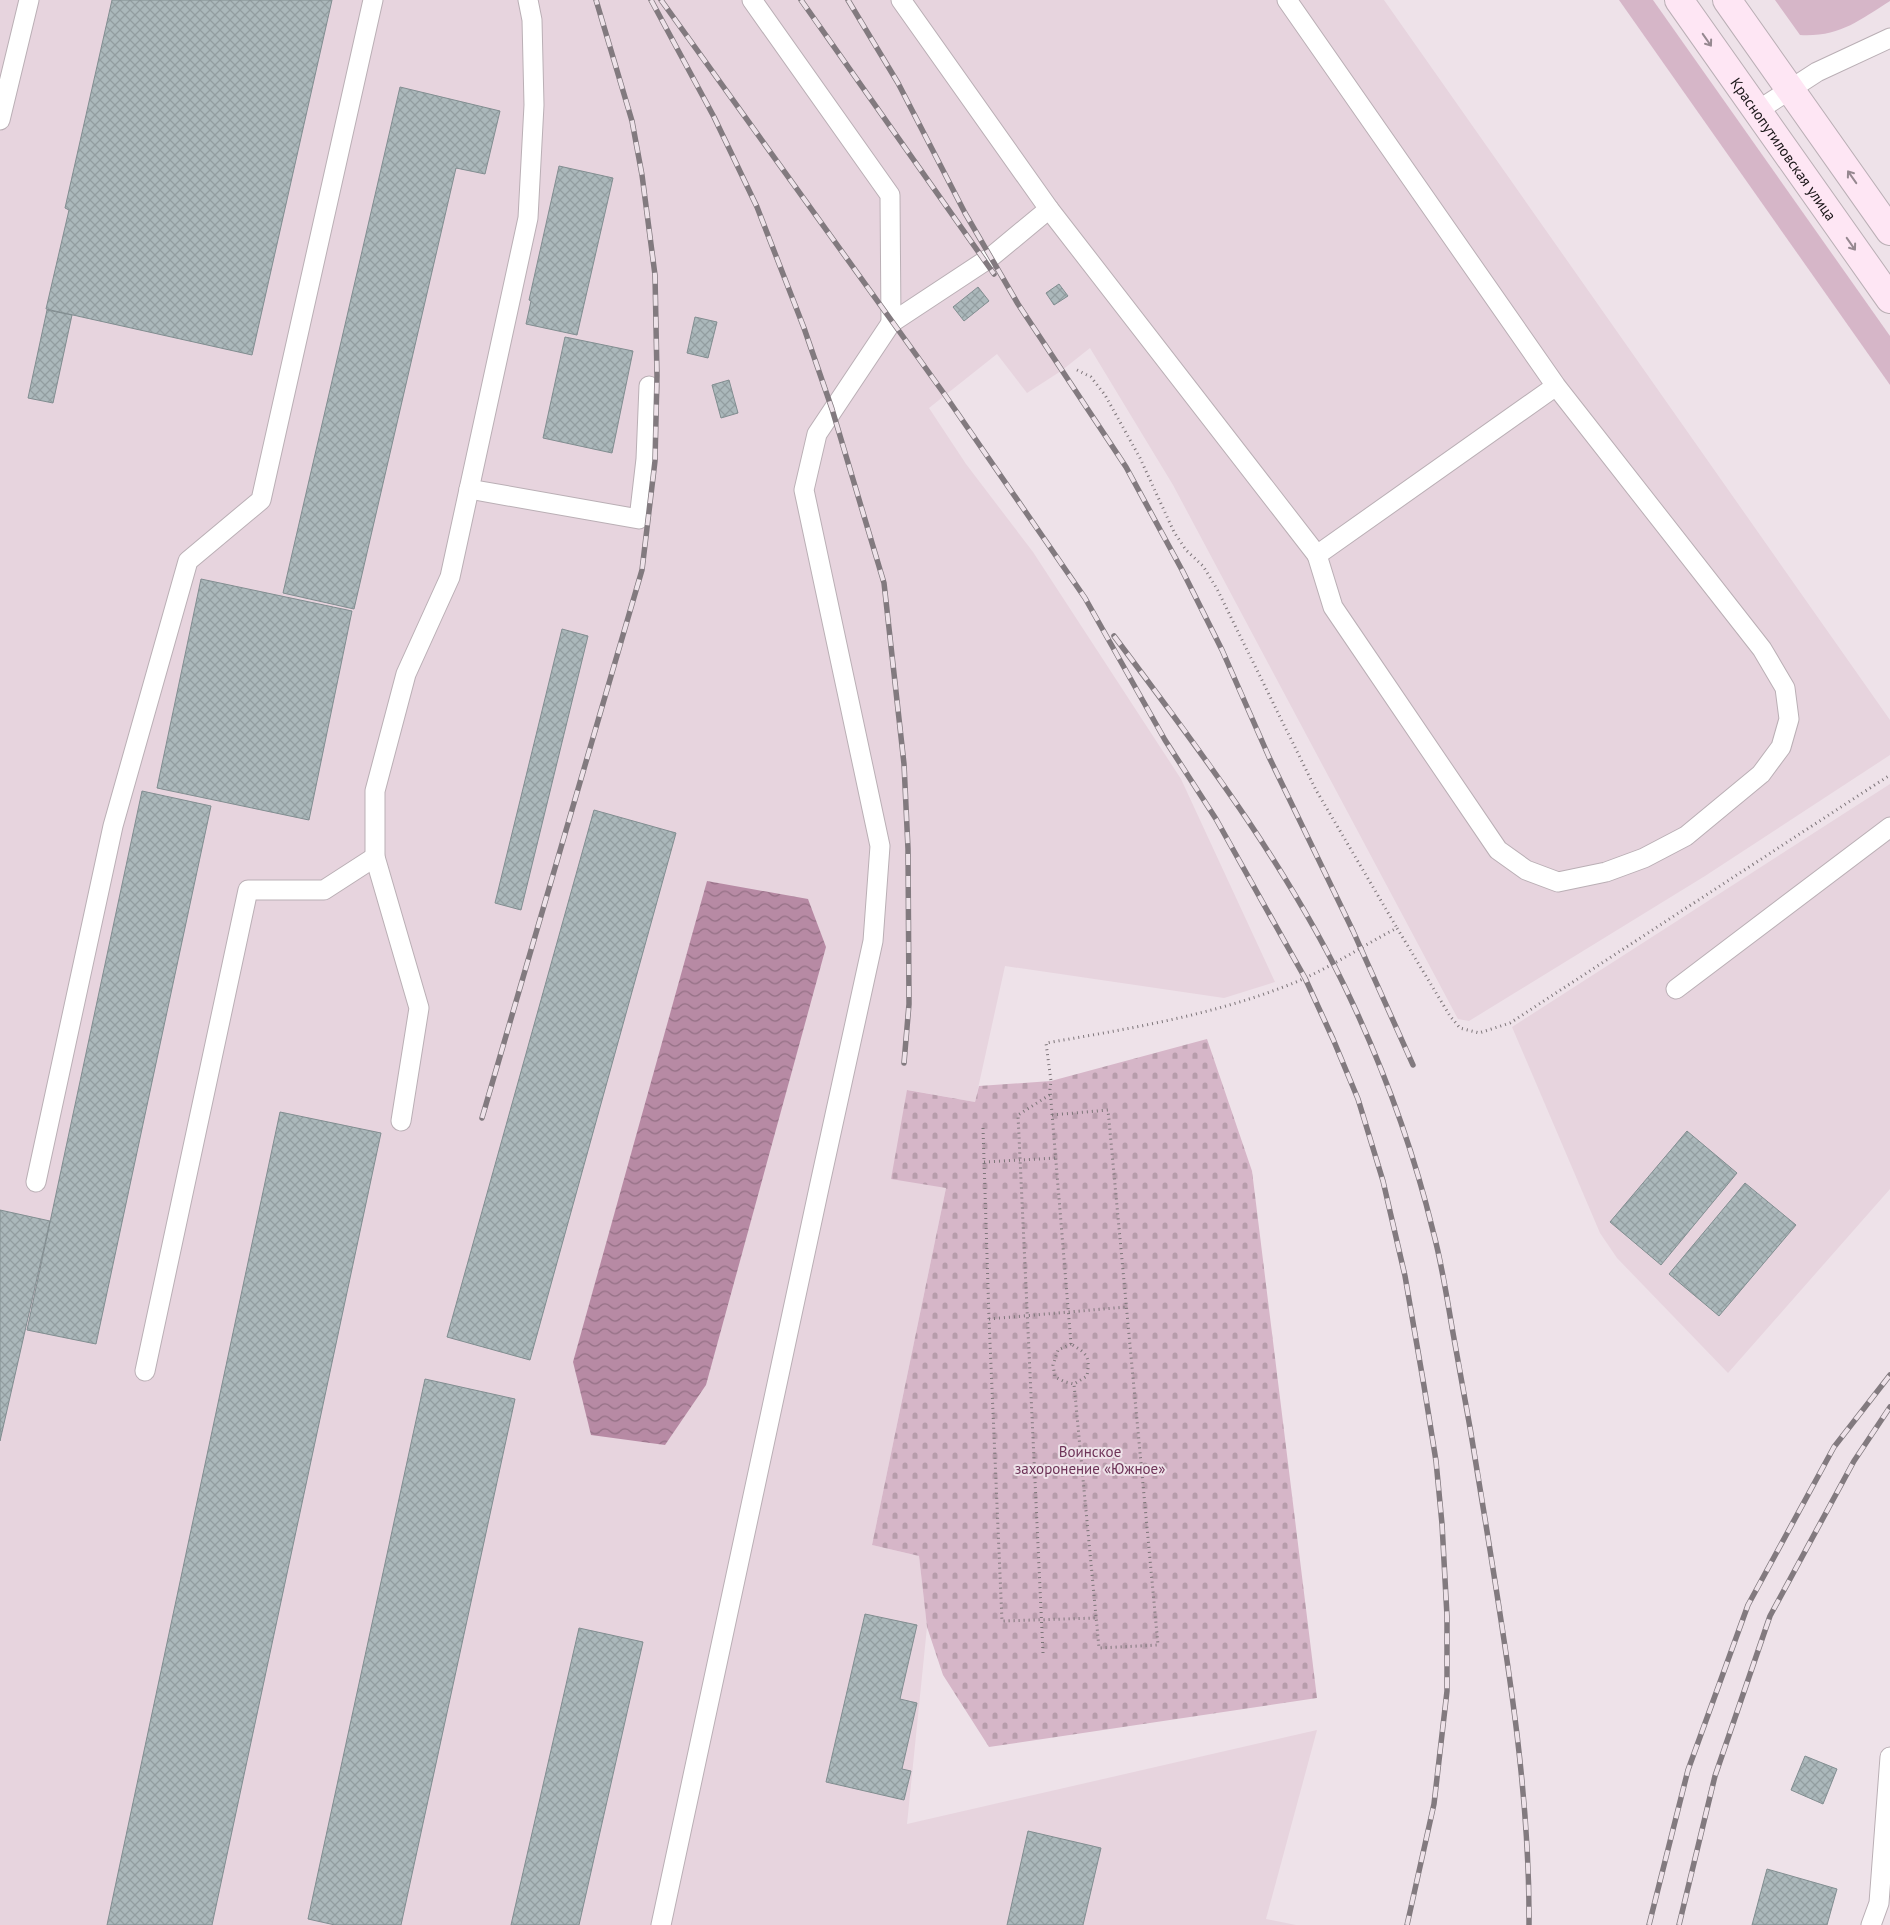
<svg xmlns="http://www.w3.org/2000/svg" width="1890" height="1925" font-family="'PT Sans',sans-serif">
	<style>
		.built { fill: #e7d4de }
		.grass { fill: #d6b6c8 }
		.cemetery { fill: url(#cemetery-stones) }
		.water { fill: url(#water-waves) }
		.building { fill: url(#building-cross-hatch); stroke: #818d90 }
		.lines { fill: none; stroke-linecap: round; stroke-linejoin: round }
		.service-casing { stroke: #baafb5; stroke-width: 21 }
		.secondary-casing { stroke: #baafb5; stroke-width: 30 }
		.path { stroke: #7d7579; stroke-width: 3; stroke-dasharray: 1 4; stroke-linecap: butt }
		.service { stroke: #fff; stroke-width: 19 }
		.secondary { stroke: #fee6f4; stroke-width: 28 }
		.rail-casing { stroke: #827a7f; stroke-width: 5.5 }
		.rail { stroke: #eee2e9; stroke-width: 4; stroke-dasharray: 11; stroke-linecap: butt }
		.oneway { stroke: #968890 }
		.labels { text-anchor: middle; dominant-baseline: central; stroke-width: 4; stroke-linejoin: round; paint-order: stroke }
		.street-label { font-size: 15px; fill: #181416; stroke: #eee2e9 }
		.park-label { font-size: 15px; fill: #6e3458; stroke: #eee2e9 }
	</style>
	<defs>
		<pattern id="cemetery-stones" width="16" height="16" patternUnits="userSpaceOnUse" patternTransform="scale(1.25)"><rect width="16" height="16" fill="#d6b6c8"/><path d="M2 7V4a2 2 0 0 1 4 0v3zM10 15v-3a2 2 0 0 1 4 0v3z" fill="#b79cab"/></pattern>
		<pattern id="water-waves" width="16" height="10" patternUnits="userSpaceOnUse" patternTransform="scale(1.25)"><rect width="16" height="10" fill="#b78aa4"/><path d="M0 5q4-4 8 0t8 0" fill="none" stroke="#947085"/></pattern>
		<pattern id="building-cross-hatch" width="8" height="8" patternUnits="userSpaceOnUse" patternTransform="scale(1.25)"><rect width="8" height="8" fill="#abb8bb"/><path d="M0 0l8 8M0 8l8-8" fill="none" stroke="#929da0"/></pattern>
	</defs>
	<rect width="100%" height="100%" fill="#eee2e9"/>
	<!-- built -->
	<g class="built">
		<path d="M 0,0 L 1384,0 L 1890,720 L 1890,755 L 1705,876 L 1469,1021 L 1458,1019 L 1173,485 L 1090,348 L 1061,371 L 1027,393 L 997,354 L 929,408 L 966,464 L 1033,552 L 1181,779 L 1275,982 L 1224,998 L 1005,966 L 975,1102 L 908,1090 L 946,1188 L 872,1545 L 919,1556 L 927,1627 L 907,1824 L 1317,1730 L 1266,1919 L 1296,1925 L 0,1925 Z"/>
		<path d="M 1890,784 L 1890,1189 L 1728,1373 L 1617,1258 L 1600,1233 L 1512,1027 Z"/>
	</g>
	<!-- grass -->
	<g class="grass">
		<path d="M 1619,0 L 1653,0 L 1890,336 L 1890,385 Z"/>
		<path d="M 1775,0 L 1890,0 L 1890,1 C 1858,21 1840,37 1800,35 Z"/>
	</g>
	<!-- cemetery -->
	<path class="cemetery" d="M 1207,1039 L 1252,1171 L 1317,1698 L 989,1747 L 943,1675 L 927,1627 L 919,1556 L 872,1545 L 946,1188 L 891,1179 L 907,1090 L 975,1102 L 979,1086 L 1051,1081 Z"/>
	<!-- water -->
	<path class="water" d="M 707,881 L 808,899 L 826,947 L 706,1385 L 665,1445 L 591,1435 L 573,1362 Z"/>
	<!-- building -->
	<g class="building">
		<path d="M 112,0 L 332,0 L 252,355 L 46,309 L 69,210 L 65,208 Z"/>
		<path d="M 400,87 L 500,111 L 485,174 L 456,168 L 354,609 L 283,593 Z"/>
		<path d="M 559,166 L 613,178 L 577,335 L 526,324 L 531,301 L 529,300 Z"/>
		<path d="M 1059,284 L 1068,296 L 1054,305 L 1046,293 Z"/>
		<path d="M 978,287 L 989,301 L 964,321 L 953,307 Z"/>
		<path d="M 47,310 L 72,315 L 53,403 L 28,398 Z"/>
		<path d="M 695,317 L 717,322 L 708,358 L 687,353 Z"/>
		<path d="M 565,337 L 633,351 L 612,453 L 543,438 Z"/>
		<path d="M 729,380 L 738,413 L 721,418 L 712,385 Z"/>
		<path d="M 201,579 L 352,611 L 309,820 L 157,788 Z"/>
		<path d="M 562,629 L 588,636 L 521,910 L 495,903 Z"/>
		<path d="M 142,791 L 211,806 L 96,1344 L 27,1330 Z"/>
		<path d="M 594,810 L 676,833 L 530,1360 L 447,1337 Z"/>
		<path d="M 280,1112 L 381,1133 L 212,1925 L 107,1925 Z"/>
		<path d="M 1687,1131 L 1737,1173 L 1661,1265 L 1610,1222 Z"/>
		<path d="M 1745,1183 L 1796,1225 L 1719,1316 L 1669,1274 Z"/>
		<path d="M 0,1210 L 50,1221 L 0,1441 Z"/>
		<path d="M 425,1379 L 515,1399 L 401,1925 L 335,1925 L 308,1919 Z"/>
		<path d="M 865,1614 L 917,1625 L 900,1699 L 917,1703 L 902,1769 L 911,1771 L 904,1800 L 826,1782 Z"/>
		<path d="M 579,1628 L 643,1642 L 579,1925 L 511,1925 Z"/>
		<path d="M 1805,1756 L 1837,1769 L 1823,1804 L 1791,1790 Z"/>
		<path d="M 1028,1831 L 1101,1848 L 1083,1925 L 1007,1925 Z"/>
		<path d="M 1767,1869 L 1837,1889 L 1827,1925 L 1752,1925 Z"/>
	</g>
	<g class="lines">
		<!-- service casing -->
		<g class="service-casing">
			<g id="service">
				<path d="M 752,0 L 890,195 L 891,323"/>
				<path d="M 901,0 L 1049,209 L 1317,555"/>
				<path d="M 1287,0 L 1556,386 L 1762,649 L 1785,688 L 1789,719 L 1781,747 L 1761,774 L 1686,836 L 1644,858 L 1606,872 L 1558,882 L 1526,870 L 1498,850 L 1333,607 L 1317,555 L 1556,386"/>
				<path d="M 1757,111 L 1817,72 L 1890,38"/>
				<path d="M 0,120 L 29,0"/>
				<path d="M 469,489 L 639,519 L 646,459 L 649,386"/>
				<path d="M 1676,989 L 1890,827"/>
				<path d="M 401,1121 L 419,1008 L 375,857 L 375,791 L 406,674 L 450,577 L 528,218 L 534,105 L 532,20 L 528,0"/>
				<path d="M 36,1182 L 113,826 L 188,561 L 261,500 L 373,0"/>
				<path d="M 145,1371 L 248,890 L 324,890 L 375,857"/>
				<path d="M 661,1925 L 819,1188 L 873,941 L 880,846 L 804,490 L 817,434 L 891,323 L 991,257 L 1049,209"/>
				<path d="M 1871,1925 L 1879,1903 L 1890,1757"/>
			</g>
		</g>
		<!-- secondary casing -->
		<g class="secondary-casing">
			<g id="secondary">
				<path id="s1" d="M 1679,0 L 1890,299"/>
				<path d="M 1727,0 L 1890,231"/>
			</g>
		</g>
		<!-- path -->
		<g class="path">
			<path d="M 1077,370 L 1091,377 L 1105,395 L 1140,458 L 1174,532 L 1186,550 L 1203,566 L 1217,589 L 1316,790 L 1397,928"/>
			<path d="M 1052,1115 L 1108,1110 L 1158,1645 L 1099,1648 L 1074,1384 L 1087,1376 C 1090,1357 1088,1354 1071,1344"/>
			<path d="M 983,1128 L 989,1319 L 1002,1621 L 1096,1618"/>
			<path d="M 984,1162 L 1056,1158"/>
			<path d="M 989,1319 L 1126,1307"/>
			<path d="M 1071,1344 L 1050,1089 L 1051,1081 L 1046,1043 C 1127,1029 1209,1016 1286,986 C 1326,971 1360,947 1397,928 L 1450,1016 L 1460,1028 L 1479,1033 L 1510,1023 L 1890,775"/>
			<path d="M 1071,1344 L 1058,1350 L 1053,1365 L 1055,1377 L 1065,1382 L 1074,1384"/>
			<path d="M 1043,1653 L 1018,1115 L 1051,1094"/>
		</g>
		<!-- service -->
		<use href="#service" class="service"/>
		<!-- secondary -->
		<use href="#secondary" class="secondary"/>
		<!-- rail casing -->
		<g class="rail-casing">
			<g id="rail">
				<path d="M 651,0 L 714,117 L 757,207 L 804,328 L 832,409 L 884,583 L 904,764 L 908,849 L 909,1004 L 904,1063"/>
				<path d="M 661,0 L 945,395 L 1085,598 L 1165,740 L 1216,819 L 1305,978 L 1333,1039 L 1358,1099 L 1383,1181 L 1405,1276 L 1424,1386 L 1436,1461 L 1442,1524 L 1447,1616 L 1447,1691 L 1434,1804 L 1407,1925"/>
				<path d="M 801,0 L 994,274"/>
				<path d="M 848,0 L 898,83 L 965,213 L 1018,304 L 1126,467 L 1182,570 L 1222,650 L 1269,757 L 1353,931 L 1413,1065"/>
				<path d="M 1114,636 C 1201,752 1291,870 1352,1002 C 1386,1075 1414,1153 1433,1231 C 1442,1264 1447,1299 1453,1333 C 1465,1397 1476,1461 1486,1525 C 1507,1657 1530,1791 1529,1925"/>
				<path d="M 482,1118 L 642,570 L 655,461 L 657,376 L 655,275 L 642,175 L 632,121 L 596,0"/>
				<path d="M 1649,1925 L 1688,1770 L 1748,1605 L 1834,1447 L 1890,1375"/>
				<path d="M 1679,1925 L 1715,1776 L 1770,1616 L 1854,1461 L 1890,1407"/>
			</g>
		</g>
		<!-- rail -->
		<use href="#rail" class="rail"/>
	</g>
	<!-- one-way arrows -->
	<defs><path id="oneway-shaft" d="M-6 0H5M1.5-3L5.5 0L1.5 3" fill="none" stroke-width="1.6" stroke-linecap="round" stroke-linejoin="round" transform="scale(1.25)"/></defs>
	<g class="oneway">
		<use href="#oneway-shaft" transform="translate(1707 40) rotate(55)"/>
		<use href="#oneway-shaft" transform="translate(1852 177) rotate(-125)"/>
		<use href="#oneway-shaft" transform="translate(1851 244) rotate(55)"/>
	</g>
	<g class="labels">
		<!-- street labels -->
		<g class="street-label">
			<text stroke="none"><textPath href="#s1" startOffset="182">Краснопутиловская улица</textPath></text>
		</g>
		<!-- park labels -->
		<g class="park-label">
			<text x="1090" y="1451">Воинское<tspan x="1090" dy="17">захоронение «Южное»</tspan></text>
		</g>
	</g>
</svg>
